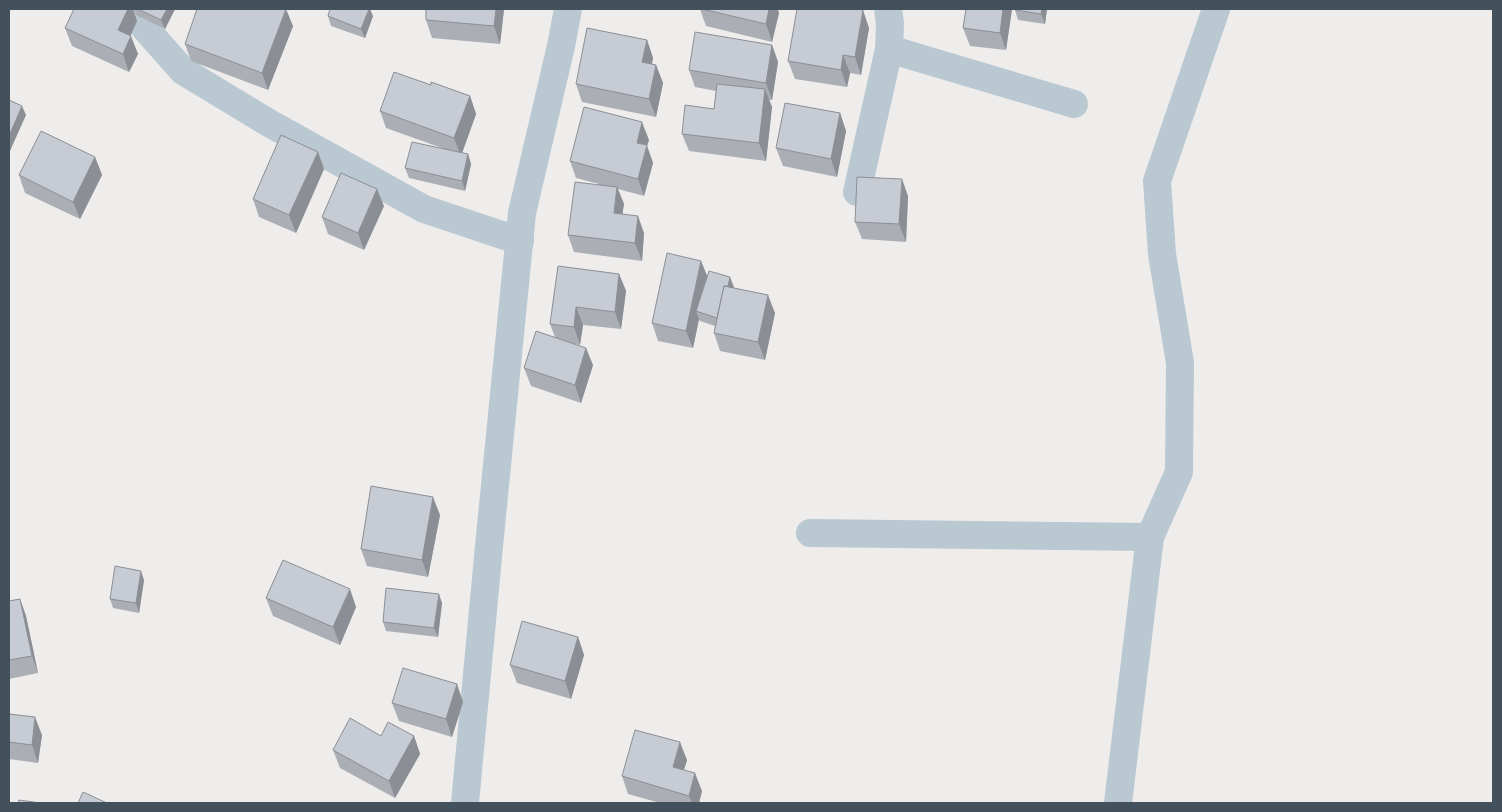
<svg xmlns="http://www.w3.org/2000/svg" width="1502" height="812" font-family="Barlow,sans-serif">
	<style>
		.lines { fill: none; stroke-linecap: round; stroke-linejoin: round }
		.street { stroke: #bac8d1; stroke-width: 28 }
		.wall { fill: #abafb5 }
		.shaded-wall { fill: #8b8e94 }
		.building { fill: #c7cbd3; stroke: #8b8e94 }
	</style>
	<rect width="100%" height="100%" fill="#efecec"/>
	<g class="lines">
		<!-- street -->
		<g class="street">
			<path d="M 128,9 L 183,71 L 269,123 L 424,209 L 520,241"/>
			<path d="M 889,49 L 1074,104"/>
			<path d="M 857,192 L 889,49 L 890,24 L 888,9"/>
			<path d="M 810,533 L 1150,537"/>
			<path d="M 465,803 L 489,546 L 522,213 L 561,46 L 568,9"/>
			<path d="M 1118,803 L 1150,537 L 1179,472 L 1180,363 L 1162,254 L 1157,181 L 1216,9"/>
		</g>
	</g>
	<!-- wall -->
	<g class="wall">
		<path d="M 74,9 L 133,9 L 137,21 L 130,36 L 138,54 L 129,72 L 72,46 L 65,28 Z"/>
		<path d="M 134,9 L 175,9 L 165,29 L 136,15 Z"/>
		<path d="M 426,9 L 504,9 L 500,44 L 432,38 L 426,20 Z"/>
		<path d="M 700,9 L 779,13 L 772,42 L 706,26 Z"/>
		<path d="M 966,9 L 1012,9 L 1006,50 L 970,46 L 963,28 Z"/>
		<path d="M 1047,9 L 1045,24 L 1018,20 L 1015,10 Z"/>
		<path d="M 328,16 L 373,16 L 365,38 L 331,26 Z"/>
		<path d="M 293,26 L 268,90 L 191,61 L 185,44 Z"/>
		<path d="M 869,28 L 861,75 L 850,73 L 847,87 L 795,79 L 788,61 Z"/>
		<path d="M 647,40 L 653,58 L 652,64 L 656,65 L 663,83 L 656,117 L 582,102 L 576,84 Z"/>
		<path d="M 772,45 L 778,62 L 772,100 L 769,100 L 772,107 L 766,161 L 689,151 L 682,134 L 714,109 L 716,91 L 695,87 L 689,70 Z"/>
		<path d="M 431,85 L 470,96 L 476,114 L 462,153 L 468,154 L 471,164 L 465,191 L 409,178 L 405,168 L 442,148 L 386,128 L 380,111 Z"/>
		<path d="M 840,113 L 846,131 L 837,177 L 783,166 L 776,148 Z"/>
		<path d="M 649,140 L 647,146 L 653,163 L 644,196 L 618,189 L 624,204 L 622,214 L 644,233 L 642,261 L 574,252 L 568,235 L 599,184 L 576,178 L 570,161 Z"/>
		<path d="M 318,152 L 324,169 L 296,233 L 259,217 L 253,199 Z"/>
		<path d="M 95,157 L 102,175 L 80,219 L 25,193 L 19,175 Z"/>
		<path d="M 908,196 L 906,242 L 862,239 L 855,222 Z"/>
		<path d="M 384,206 L 364,250 L 328,234 L 322,217 Z"/>
		<path d="M 701,261 L 707,277 L 734,287 L 734,288 L 775,313 L 765,360 L 720,351 L 714,333 L 715,326 L 700,321 L 699,319 L 693,348 L 658,341 L 652,323 Z"/>
		<path d="M 619,274 L 626,291 L 621,329 L 583,325 L 580,345 L 576,344 L 593,365 L 581,403 L 531,386 L 524,368 L 555,337 L 550,324 Z"/>
		<path d="M 440,515 L 428,577 L 367,566 L 361,549 Z"/>
		<path d="M 144,580 L 139,613 L 113,608 L 110,599 Z"/>
		<path d="M 266,598 L 356,607 L 340,645 L 273,616 Z"/>
		<path d="M 20,599 L 26,616 L 38,673 L 9,679 L 9,601 Z"/>
		<path d="M 442,603 L 438,637 L 386,631 L 383,622 Z"/>
		<path d="M 578,637 L 584,655 L 571,699 L 517,683 L 510,665 Z"/>
		<path d="M 463,702 L 452,737 L 399,721 L 392,703 Z"/>
		<path d="M 9,714 L 42,735 L 38,763 L 9,759 Z"/>
		<path d="M 381,736 L 414,736 L 420,754 L 395,798 L 340,768 L 333,750 Z"/>
		<path d="M 687,760 L 684,770 L 702,791 L 699,803 L 660,803 L 628,794 L 622,776 Z"/>
	</g>
	<!-- shaded-wall -->
	<g class="shaded-wall">
		<path d="M 128,9 L 133,9 L 137,21 L 125,48 L 118,30 Z"/>
		<path d="M 167,9 L 175,9 L 165,29 L 161,20 Z"/>
		<path d="M 286,9 L 293,26 L 268,90 L 262,73 Z"/>
		<path d="M 369,9 L 370,9 L 373,16 L 365,38 L 361,29 Z"/>
		<path d="M 496,9 L 504,9 L 500,44 L 494,26 Z"/>
		<path d="M 769,9 L 778,9 L 779,13 L 772,42 L 766,24 Z"/>
		<path d="M 1003,9 L 1012,9 L 1006,50 L 1000,33 Z"/>
		<path d="M 1042,9 L 1047,9 L 1045,24 L 1041,14 Z"/>
		<path d="M 863,10 L 869,28 L 861,75 L 855,57 Z"/>
		<path d="M 131,36 L 138,54 L 129,72 L 123,54 Z"/>
		<path d="M 647,40 L 653,58 L 648,80 L 642,62 Z"/>
		<path d="M 772,45 L 778,62 L 772,100 L 766,83 Z"/>
		<path d="M 843,55 L 850,73 L 847,87 L 841,70 Z"/>
		<path d="M 656,65 L 663,83 L 656,117 L 649,99 Z"/>
		<path d="M 765,89 L 772,107 L 766,161 L 759,143 Z"/>
		<path d="M 470,96 L 476,114 L 461,156 L 454,138 Z"/>
		<path d="M 22,106 L 26,115 L 10,151 L 9,147 L 9,136 Z"/>
		<path d="M 840,113 L 846,131 L 837,177 L 831,159 Z"/>
		<path d="M 642,122 L 649,140 L 647,146 L 653,163 L 644,196 L 638,179 L 637,143 Z"/>
		<path d="M 318,152 L 324,169 L 296,233 L 289,215 Z"/>
		<path d="M 468,154 L 471,164 L 465,191 L 462,181 Z"/>
		<path d="M 95,157 L 102,175 L 80,219 L 73,202 Z"/>
		<path d="M 902,179 L 908,196 L 906,242 L 899,224 Z"/>
		<path d="M 617,187 L 624,204 L 620,230 L 614,213 Z"/>
		<path d="M 377,189 L 384,206 L 364,250 L 358,233 Z"/>
		<path d="M 638,216 L 644,233 L 642,261 L 635,243 Z"/>
		<path d="M 701,261 L 708,278 L 696,311 L 699,319 L 693,348 L 686,331 Z"/>
		<path d="M 619,274 L 626,291 L 621,329 L 615,312 Z"/>
		<path d="M 730,277 L 734,287 L 721,328 L 717,318 Z"/>
		<path d="M 768,295 L 775,313 L 765,360 L 758,342 Z"/>
		<path d="M 576,307 L 583,325 L 580,345 L 574,327 Z"/>
		<path d="M 586,348 L 593,365 L 581,403 L 575,385 Z"/>
		<path d="M 433,497 L 440,515 L 428,577 L 422,560 Z"/>
		<path d="M 141,571 L 144,580 L 139,613 L 136,603 Z"/>
		<path d="M 350,589 L 356,607 L 340,645 L 333,627 Z"/>
		<path d="M 439,594 L 442,603 L 438,637 L 434,628 Z"/>
		<path d="M 20,599 L 26,616 L 38,673 L 32,656 Z"/>
		<path d="M 578,637 L 584,655 L 571,699 L 565,681 Z"/>
		<path d="M 457,684 L 463,702 L 452,737 L 446,719 Z"/>
		<path d="M 35,717 L 42,735 L 38,763 L 32,745 Z"/>
		<path d="M 414,736 L 420,754 L 395,798 L 389,781 Z"/>
		<path d="M 680,742 L 687,760 L 679,785 L 673,767 Z"/>
		<path d="M 695,773 L 702,791 L 699,803 L 692,803 L 689,796 Z"/>
	</g>
	<!-- building -->
	<g class="building">
		<path d="M 74,9 L 128,9 L 118,30 L 131,36 L 123,54 L 65,28 Z"/>
		<path d="M 138,9 L 167,9 L 161,20 Z"/>
		<path d="M 197,9 L 286,9 L 262,73 L 185,44 Z"/>
		<path d="M 330,9 L 369,9 L 361,29 L 328,16 Z"/>
		<path d="M 426,9 L 496,9 L 494,26 L 426,20 Z"/>
		<path d="M 702,9 L 769,9 L 766,24 Z"/>
		<path d="M 797,9 L 855,9 L 863,10 L 855,57 L 843,55 L 841,70 L 788,61 Z"/>
		<path d="M 966,9 L 1003,9 L 1000,33 L 963,28 Z"/>
		<path d="M 1015,9 L 1042,9 L 1041,14 L 1015,10 Z"/>
		<path d="M 587,28 L 647,40 L 642,62 L 656,65 L 649,99 L 576,84 Z"/>
		<path d="M 695,32 L 772,45 L 766,83 L 689,70 Z"/>
		<path d="M 394,72 L 431,85 L 431,82 L 470,96 L 454,138 L 380,111 Z"/>
		<path d="M 717,84 L 765,89 L 759,143 L 682,134 L 685,105 L 714,109 Z"/>
		<path d="M 9,100 L 22,106 L 9,136 Z"/>
		<path d="M 785,103 L 840,113 L 831,159 L 776,148 Z"/>
		<path d="M 584,107 L 642,122 L 637,143 L 647,145 L 638,179 L 570,161 Z"/>
		<path d="M 41,131 L 95,157 L 73,202 L 19,175 Z"/>
		<path d="M 281,135 L 318,152 L 289,215 L 253,199 Z"/>
		<path d="M 412,142 L 468,154 L 462,181 L 405,168 Z"/>
		<path d="M 341,173 L 377,189 L 358,233 L 322,217 Z"/>
		<path d="M 857,177 L 902,179 L 899,224 L 855,222 Z"/>
		<path d="M 575,182 L 617,187 L 614,213 L 638,216 L 635,243 L 568,235 Z"/>
		<path d="M 667,253 L 701,261 L 686,331 L 652,323 Z"/>
		<path d="M 558,266 L 619,274 L 615,312 L 576,307 L 574,327 L 550,324 Z"/>
		<path d="M 709,271 L 730,277 L 728,286 L 724,286 L 717,318 L 696,311 Z"/>
		<path d="M 724,286 L 768,295 L 758,342 L 714,333 Z"/>
		<path d="M 536,331 L 586,348 L 575,385 L 524,368 Z"/>
		<path d="M 371,486 L 433,497 L 422,560 L 361,549 Z"/>
		<path d="M 283,560 L 350,589 L 333,627 L 266,598 Z"/>
		<path d="M 115,566 L 141,571 L 136,603 L 110,599 Z"/>
		<path d="M 386,588 L 439,594 L 434,628 L 383,622 Z"/>
		<path d="M 20,599 L 32,656 L 9,660 L 9,601 Z"/>
		<path d="M 522,621 L 578,637 L 565,681 L 510,665 Z"/>
		<path d="M 403,668 L 457,684 L 446,719 L 392,703 Z"/>
		<path d="M 9,714 L 35,717 L 32,745 L 9,742 Z"/>
		<path d="M 350,718 L 381,736 L 388,722 L 414,736 L 389,781 L 333,750 Z"/>
		<path d="M 635,730 L 680,742 L 673,767 L 695,773 L 689,796 L 622,776 Z"/>
		<path d="M 83,792 L 107,803 L 78,803 Z"/>
		<path d="M 19,800 L 41,803 L 18,803 Z"/>
	</g>
	<!-- border -->
	<rect width="1502" height="812" fill="none" stroke="#42515c" stroke-width="20"/>
</svg>
